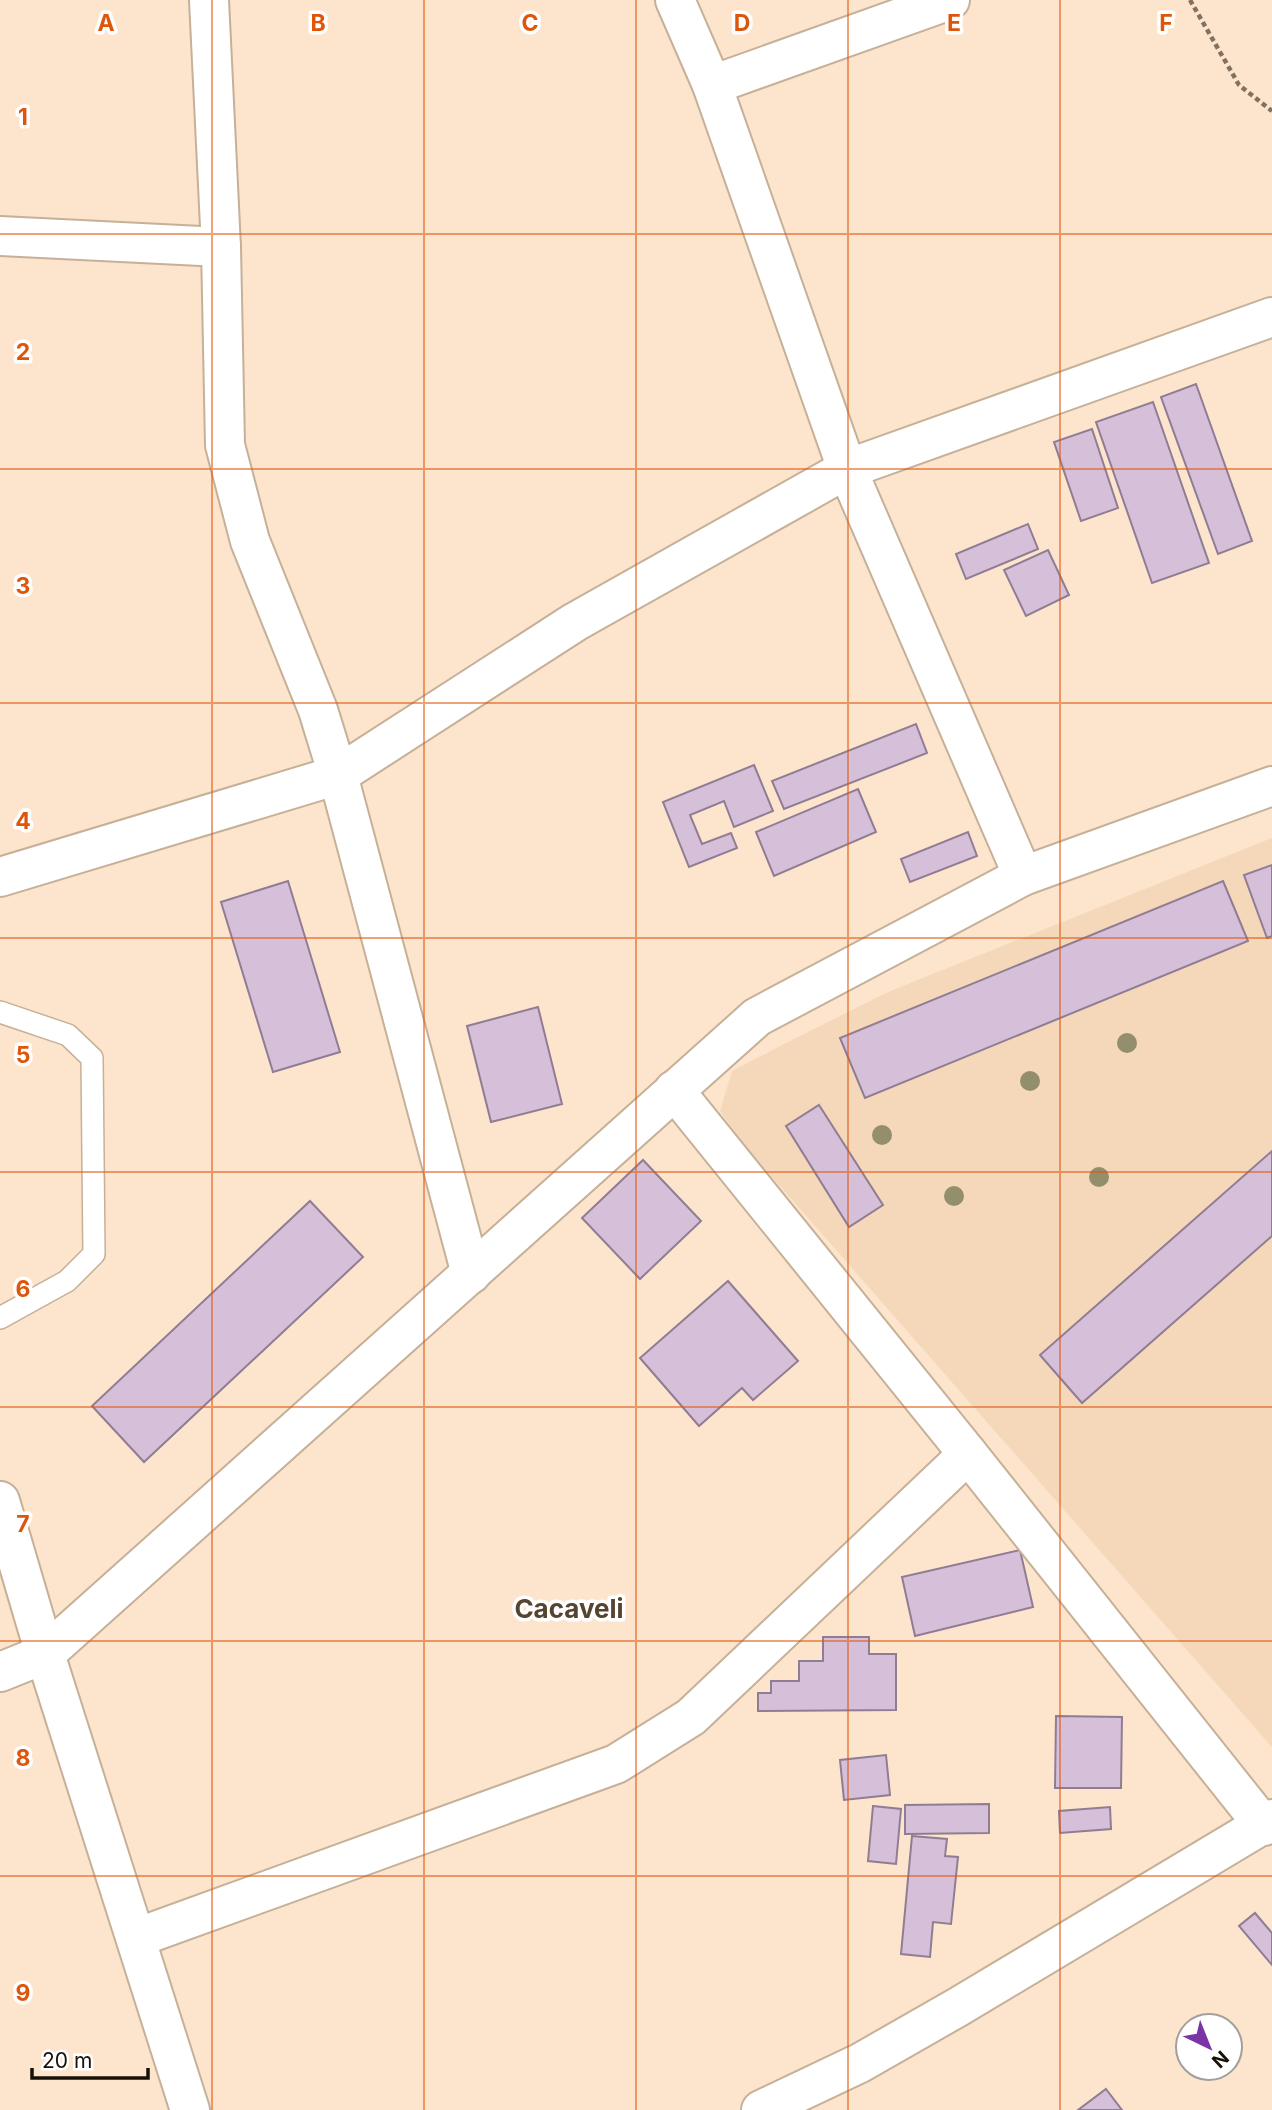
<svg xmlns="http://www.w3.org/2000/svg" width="1272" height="2110" font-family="Inter,sans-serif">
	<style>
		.built { fill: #f4d8b9 }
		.building { fill: #d6c0d9; stroke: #907c93; stroke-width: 2 }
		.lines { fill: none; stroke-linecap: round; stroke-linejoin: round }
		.lane-casing { stroke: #c6b098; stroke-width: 24 }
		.street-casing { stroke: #c6b098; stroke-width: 42 }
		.path { stroke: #807161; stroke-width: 4.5; stroke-dasharray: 5 3.5; stroke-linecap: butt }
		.lane { stroke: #fff; stroke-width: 21 }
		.street { stroke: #fff; stroke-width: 38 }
		.tree { fill: #938f6d }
		.grid { fill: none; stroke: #de550c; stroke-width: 2; stroke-opacity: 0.55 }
		.labels { text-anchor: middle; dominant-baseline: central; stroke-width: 7; stroke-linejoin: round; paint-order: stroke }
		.district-label { font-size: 26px; font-weight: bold; fill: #56442f; stroke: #fff }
		.grid-label { font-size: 23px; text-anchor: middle; font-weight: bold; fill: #de550c; stroke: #fff; stroke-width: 7; stroke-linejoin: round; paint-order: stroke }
	</style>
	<rect width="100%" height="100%" fill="#fce5cc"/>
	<!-- built -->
	<path class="built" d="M 1272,838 L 1272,1747 L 744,1145 L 720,1111 L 732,1071 L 786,1043 L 888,992 Z"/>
	<!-- building -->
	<g class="building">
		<path d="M 1196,384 L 1252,541 L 1218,554 L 1161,397 Z"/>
		<path d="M 1153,402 L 1209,563 L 1152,583 L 1096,422 Z"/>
		<path d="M 1092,429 L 1118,508 L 1081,521 L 1054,442 Z"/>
		<path d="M 1028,524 L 1038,549 L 966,579 L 956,554 Z"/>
		<path d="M 1048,550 L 1069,595 L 1026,616 L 1004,570 Z"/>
		<path d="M 916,724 L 927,753 L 784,809 L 772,781 Z"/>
		<path d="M 754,765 L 773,811 L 734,827 L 724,801 L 690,815 L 702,844 L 731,833 L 737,848 L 689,867 L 663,802 Z"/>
		<path d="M 858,789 L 876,832 L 774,876 L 756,832 Z"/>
		<path d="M 968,832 L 977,856 L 910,882 L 901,859 Z"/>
		<path d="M 1272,865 L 1272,936 L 1267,938 L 1244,875 Z"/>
		<path d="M 288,881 L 340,1052 L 273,1072 L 221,902 Z"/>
		<path d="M 1223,881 L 1248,941 L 865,1098 L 840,1038 Z"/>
		<path d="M 538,1007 L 562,1104 L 491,1122 L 467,1026 Z"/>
		<path d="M 819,1105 L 883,1205 L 849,1227 L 786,1126 Z"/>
		<path d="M 1272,1151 L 1272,1236 L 1082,1403 L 1040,1355 Z"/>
		<path d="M 643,1160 L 701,1221 L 640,1279 L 582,1218 Z"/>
		<path d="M 310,1201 L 363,1257 L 144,1462 L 92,1406 Z"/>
		<path d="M 728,1281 L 798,1361 L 753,1400 L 742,1388 L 699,1426 L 640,1358 Z"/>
		<path d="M 1020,1550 L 1033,1607 L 915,1636 L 902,1577 Z"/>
		<path d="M 823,1637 L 869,1637 L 869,1654 L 896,1654 L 896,1710 L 758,1711 L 758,1693 L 771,1693 L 771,1681 L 799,1681 L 799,1661 L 823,1661 Z"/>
		<path d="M 1056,1716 L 1122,1717 L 1121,1788 L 1055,1788 Z"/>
		<path d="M 886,1755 L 890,1795 L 844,1800 L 840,1760 Z"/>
		<path d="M 989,1804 L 989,1833 L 905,1834 L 905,1805 Z"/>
		<path d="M 873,1806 L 901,1809 L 896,1864 L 868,1861 Z"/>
		<path d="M 1110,1807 L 1111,1829 L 1060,1833 L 1059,1811 Z"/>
		<path d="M 912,1836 L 947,1839 L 945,1856 L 958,1857 L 951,1924 L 933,1922 L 930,1957 L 901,1954 Z"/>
		<path d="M 1255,1913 L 1272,1933 L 1272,1965 L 1239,1926 Z"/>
		<path d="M 1106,2089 L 1122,2110 L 1078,2110 Z"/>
	</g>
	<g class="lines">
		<!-- lane casing -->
		<g class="lane-casing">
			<path id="lane" d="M 0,1012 L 68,1035 L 92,1058 L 94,1254 L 67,1281 L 0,1318"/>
		</g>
		<!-- street casing -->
		<g class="street-casing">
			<g id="street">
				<path d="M 209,0 L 221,247 L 225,445 L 250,541 L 318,710 L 338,775 L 471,1274"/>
				<path d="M 675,0 L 712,85 L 847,469 L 1023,876"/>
				<path d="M 712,85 L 950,0"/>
				<path d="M 0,236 L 221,247"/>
				<path d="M 0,877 L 338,775 L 575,622 L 847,469 L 1272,317"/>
				<path d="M 674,1090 L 968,1454 L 1264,1826"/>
				<path d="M 0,1501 L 45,1654 L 190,2110"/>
				<path d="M 0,1672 L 45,1654 L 757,1017 L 1023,876 L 1272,786"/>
				<path d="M 136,1938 L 616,1764 L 691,1717 L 968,1454"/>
				<path d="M 761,2110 L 860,2063 L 958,2007 L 1272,1819"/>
			</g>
		</g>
		<!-- path -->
		<path class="path" d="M 1190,0 L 1239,85 L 1272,111"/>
		<!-- lane -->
		<use href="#lane" class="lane"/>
		<!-- street -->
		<use href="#street" class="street"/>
	</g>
	<!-- trees -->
	<g class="tree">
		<circle cx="1127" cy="1043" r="10"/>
		<circle cx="1030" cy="1081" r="10"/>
		<circle cx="882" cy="1135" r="10"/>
		<circle cx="1099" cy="1177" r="10"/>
		<circle cx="954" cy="1196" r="10"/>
	</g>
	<!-- grid -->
	<path class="grid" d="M 212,0 L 212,2110M 424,0 L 424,2110M 636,0 L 636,2110M 848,0 L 848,2110M 1060,0 L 1060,2110M 0,234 L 1272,234M 0,469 L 1272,469M 0,703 L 1272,703M 0,938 L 1272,938M 0,1172 L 1272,1172M 0,1407 L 1272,1407M 0,1641 L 1272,1641M 0,1876 L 1272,1876"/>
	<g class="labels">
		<!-- district labels -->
		<g class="district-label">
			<text x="569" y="1608">Cacaveli</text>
		</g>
	</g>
	<g class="grid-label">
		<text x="106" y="31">A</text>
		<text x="318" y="31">B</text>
		<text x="530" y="31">C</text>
		<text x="742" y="31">D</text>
		<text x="954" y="31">E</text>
		<text x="1166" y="31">F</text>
		<text x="23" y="125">1</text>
		<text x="23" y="360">2</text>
		<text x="23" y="594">3</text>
		<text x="23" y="829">4</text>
		<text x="23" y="1063">5</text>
		<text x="23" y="1297">6</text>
		<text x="23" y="1532">7</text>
		<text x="23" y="1766">8</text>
		<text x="23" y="2001">9</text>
	</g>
	<!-- north arrow -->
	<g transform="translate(1209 2047) rotate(137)"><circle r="33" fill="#ffffff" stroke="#a29f9c" stroke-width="2"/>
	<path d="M0-5L12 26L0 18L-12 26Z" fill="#7b33a5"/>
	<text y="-10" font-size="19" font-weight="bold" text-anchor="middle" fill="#171007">N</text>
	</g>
	<!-- scale -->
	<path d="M32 2068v10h116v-10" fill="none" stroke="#171007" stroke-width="3.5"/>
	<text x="42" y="2068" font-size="21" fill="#171007" stroke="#ffffff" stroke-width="5" paint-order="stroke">20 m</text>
</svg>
